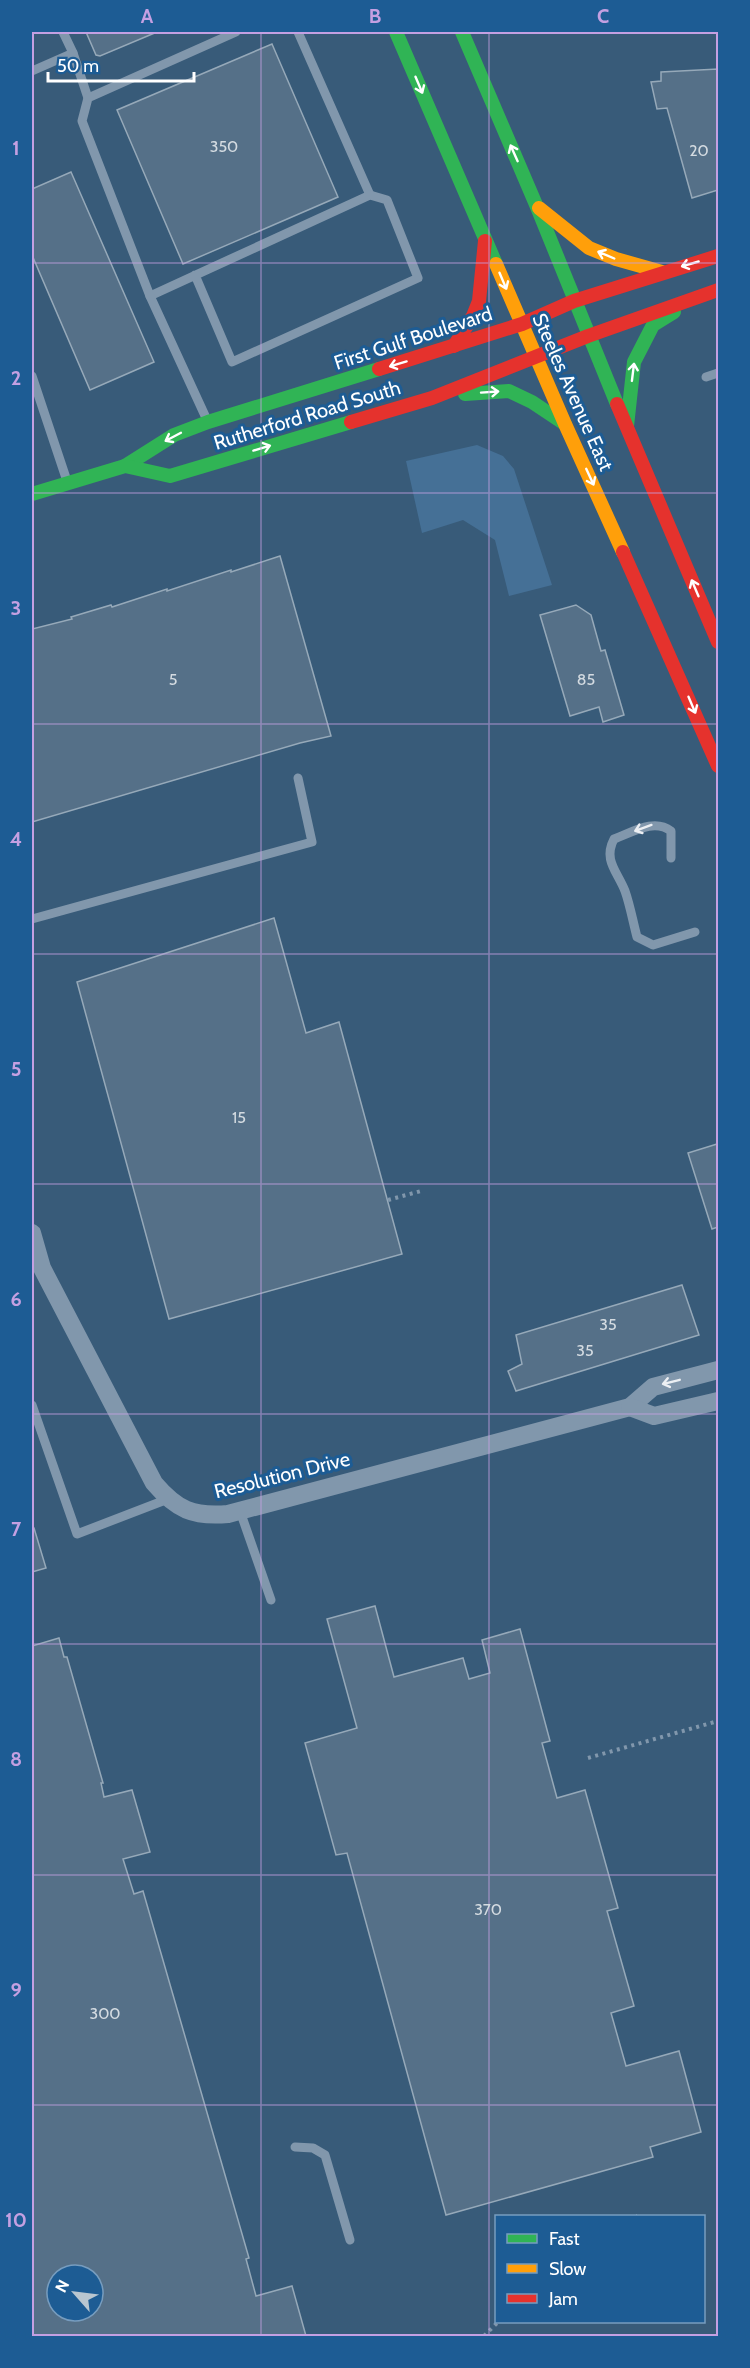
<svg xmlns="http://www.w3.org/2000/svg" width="750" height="2368" font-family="Cabin,sans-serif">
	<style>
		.water { fill: #457096 }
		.building { fill: #557088; stroke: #96a9b9; stroke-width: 1.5; fill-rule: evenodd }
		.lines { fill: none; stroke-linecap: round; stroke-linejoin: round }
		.path { stroke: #8197ac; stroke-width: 4; stroke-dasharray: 3 4.5; stroke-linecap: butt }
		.lane { stroke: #8197ac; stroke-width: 9 }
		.street { stroke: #8197ac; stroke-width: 18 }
		.fast { stroke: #30b455; stroke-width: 14 }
		.slow { stroke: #ff9f0a; stroke-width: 14 }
		.jam { stroke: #e5322d; stroke-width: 14 }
		.oneway { stroke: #fff }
		.oneway2 { stroke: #eceff3 }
		.grid { fill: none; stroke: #c4a0e2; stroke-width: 1.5; stroke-opacity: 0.55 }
		.labels { text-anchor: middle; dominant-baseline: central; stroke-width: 6; stroke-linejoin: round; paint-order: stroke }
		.number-label { font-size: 16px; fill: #d4dbe1 }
		.street-label { font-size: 20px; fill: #fff; stroke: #1d5c94 }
		.neatline { fill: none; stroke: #c4a0e2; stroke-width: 2 }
		.grid-label { font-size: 20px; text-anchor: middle; font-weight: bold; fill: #c4a0e2 }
	</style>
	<rect width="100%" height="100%" fill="#385b79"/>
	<!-- water -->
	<path class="water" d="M 477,445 L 503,456 L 514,469 L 552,585 L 509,596 L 495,540 L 463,520 L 422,533 L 406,461 Z"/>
	<!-- building -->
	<g class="building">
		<path d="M 86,32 L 157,32 L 100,56 L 96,55 Z"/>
		<path d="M 272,44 L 338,197 L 183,264 L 117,110 Z"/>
		<path d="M 718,69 L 718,190 L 692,198 L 667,108 L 657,109 L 651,82 L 661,81 L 661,72 Z"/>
		<path d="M 71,172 L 154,362 L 90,390 L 32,255 L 32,189 Z"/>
		<path d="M 280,556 L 331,736 L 300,743 L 32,822 L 32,629 L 72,619 L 71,617 L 111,605 L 112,607 L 167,589 L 167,591 L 231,570 L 231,572 Z"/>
		<path d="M 576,605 L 591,615 L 601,651 L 605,650 L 624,715 L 603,722 L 599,707 L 570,716 L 540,615 Z"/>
		<path d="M 274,918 L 306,1033 L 339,1022 L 402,1254 L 169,1319 L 77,982 Z"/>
		<path d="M 717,1144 L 718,1150 L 718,1227 L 712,1229 L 688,1153 Z"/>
		<path d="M 682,1285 L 699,1335 L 516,1391 L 508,1371 L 522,1364 L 516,1335 Z"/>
		<path d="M 32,1528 L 34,1528 L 46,1568 L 32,1572 Z"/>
		<path d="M 375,1606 L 394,1677 L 463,1658 L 469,1679 L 490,1673 L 482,1640 L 520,1629 L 550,1741 L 542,1743 L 557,1798 L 585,1790 L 618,1908 L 607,1911 L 634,2006 L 611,2013 L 626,2066 L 679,2051 L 701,2132 L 650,2147 L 653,2157 L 446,2215 L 347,1853 L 336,1855 L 305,1743 L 357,1728 L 327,1619 Z"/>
		<path d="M 59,1638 L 64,1657 L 67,1657 L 103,1783 L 101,1783 L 104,1797 L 132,1790 L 150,1852 L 123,1859 L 134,1894 L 143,1891 L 249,2258 L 246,2259 L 256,2296 L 292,2286 L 306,2336 L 32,2336 L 32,1646 ZM 57,2275 L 93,2275 L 93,2311 L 57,2311 Z"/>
	</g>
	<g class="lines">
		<!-- path -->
		<g class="path">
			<path d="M 388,1200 L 421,1191"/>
			<path d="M 588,1758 L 718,1721"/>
			<path d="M 636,2216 L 637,2216"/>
			<path d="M 484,2336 L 498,2322"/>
		</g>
		<!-- lane -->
		<g class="lane">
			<path d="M 63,32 L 73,53 L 88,98"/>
			<path d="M 298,32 L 370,195"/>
			<path d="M 32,71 L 73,53"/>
			<path d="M 150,296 L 370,195 L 387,200 L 418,278 L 232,362 L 195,275"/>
			<path d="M 32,376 L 67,481"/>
			<path d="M 706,377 L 718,373"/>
			<path d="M 207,420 L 150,296 L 82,121 L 88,98 L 236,32"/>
			<path d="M 671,858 L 671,831 C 654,818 633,832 614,839 C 603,860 617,871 625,891 C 630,905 633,922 637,937 L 653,945 L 695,932"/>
			<path d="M 32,919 L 312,842 L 298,778"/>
			<path d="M 32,1405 L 77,1534 L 168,1499"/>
			<path d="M 240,1511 L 271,1600"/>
			<path d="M 295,2147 L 313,2148 L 325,2155 L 350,2240"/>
		</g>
		<!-- street -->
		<g class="street">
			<path d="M 32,1233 L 42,1268 L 154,1483 C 177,1510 193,1517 228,1514 L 630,1407 L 653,1387 L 718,1370"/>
			<path d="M 630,1407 L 654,1416 L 718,1401"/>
		</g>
		<!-- fast -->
		<g class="fast">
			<path d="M 396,32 L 496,264"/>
			<path d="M 462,32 L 537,207 L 617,404"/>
			<path d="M 465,394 L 509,391 L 532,402 L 565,424"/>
			<path d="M 627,426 L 634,362 L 653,325 L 674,312"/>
			<path d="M 125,466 L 174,435 L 208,422 L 379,369"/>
			<path d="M 32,494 L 125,466 L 170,476 L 351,422"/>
		</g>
		<!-- slow -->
		<g class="slow">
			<path d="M 539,208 L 589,248 L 616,259 L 662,272"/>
			<path d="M 496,264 L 565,424 L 623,552"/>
		</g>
		<!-- jam -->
		<g class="jam">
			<path d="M 454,346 L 473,316 L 479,301 L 485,241"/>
			<path d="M 379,369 L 522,324 L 574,301 L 718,256"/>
			<path d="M 617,404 L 718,642"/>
			<path d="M 351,422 L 432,398 L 588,336 L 718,290"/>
			<path d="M 623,552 L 718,766"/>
		</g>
	</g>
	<!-- one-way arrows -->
	<defs><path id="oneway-shaft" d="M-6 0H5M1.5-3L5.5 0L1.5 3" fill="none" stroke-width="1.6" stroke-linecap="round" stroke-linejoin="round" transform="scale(1.5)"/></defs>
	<g class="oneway">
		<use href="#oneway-shaft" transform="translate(419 85) rotate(67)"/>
		<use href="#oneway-shaft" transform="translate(514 153) rotate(-114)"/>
		<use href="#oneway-shaft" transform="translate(606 255) rotate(-157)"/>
		<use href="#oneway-shaft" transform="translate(690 264) rotate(164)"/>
		<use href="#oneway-shaft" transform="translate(503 281) rotate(67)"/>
		<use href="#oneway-shaft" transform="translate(398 364) rotate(163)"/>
		<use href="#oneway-shaft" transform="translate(633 372) rotate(-83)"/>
		<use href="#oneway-shaft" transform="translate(490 392) rotate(-4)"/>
		<use href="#oneway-shaft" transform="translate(173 437) rotate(152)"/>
		<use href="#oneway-shaft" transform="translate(262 448) rotate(-17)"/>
		<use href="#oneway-shaft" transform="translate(590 477) rotate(65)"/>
		<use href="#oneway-shaft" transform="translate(695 588) rotate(-113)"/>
		<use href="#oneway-shaft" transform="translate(692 705) rotate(67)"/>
	</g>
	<g class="oneway2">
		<use href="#oneway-shaft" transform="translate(643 828) rotate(160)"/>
		<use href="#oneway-shaft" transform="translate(671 1382) rotate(166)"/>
	</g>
	<!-- grid -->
	<path class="grid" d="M 261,32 L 261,2336M 489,32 L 489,2336M 32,263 L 718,263M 32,493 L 718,493M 32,724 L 718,724M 32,954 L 718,954M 32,1184 L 718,1184M 32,1414 L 718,1414M 32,1644 L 718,1644M 32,1875 L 718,1875M 32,2105 L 718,2105"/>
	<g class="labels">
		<!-- number labels -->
		<g class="number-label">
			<text x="224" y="146">350</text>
			<text x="699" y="150">20</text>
			<text x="173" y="679">5</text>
			<text x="586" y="679">85</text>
			<text x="239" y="1117">15</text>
			<text x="608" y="1324">35</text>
			<text x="585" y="1350">35</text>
			<text x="488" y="1909">370</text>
			<text x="105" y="2013">300</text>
		</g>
		<!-- street labels -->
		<g class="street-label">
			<text transform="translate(413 338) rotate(-18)">First Gulf Boulevard</text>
			<text transform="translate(573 392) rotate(66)">Steeles Avenue East</text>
			<text transform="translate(307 415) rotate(-17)">Rutherford Road South</text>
			<text transform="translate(282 1475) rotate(-14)">Resolution Drive</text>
		</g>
	</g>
	<!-- border -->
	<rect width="750" height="2368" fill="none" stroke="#1d5c94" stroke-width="66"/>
	<!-- legend -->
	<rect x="495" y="2215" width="210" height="108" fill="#1d5c94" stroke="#779dbf" stroke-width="1.5"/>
	<rect x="507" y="2234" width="30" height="9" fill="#30b455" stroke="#779dbf" stroke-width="1.5"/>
	<text x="549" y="2245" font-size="18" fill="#ffffff">Fast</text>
	<rect x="507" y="2264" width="30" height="9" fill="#ff9f0a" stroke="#779dbf" stroke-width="1.5"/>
	<text x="549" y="2275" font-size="18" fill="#ffffff">Slow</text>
	<rect x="507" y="2294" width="30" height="9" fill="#e5322d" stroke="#779dbf" stroke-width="1.5"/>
	<text x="549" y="2305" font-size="18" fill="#ffffff">Jam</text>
	<!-- north arrow -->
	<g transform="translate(75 2293) rotate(298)"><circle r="28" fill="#1d5c94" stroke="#779dbf" stroke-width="1.5"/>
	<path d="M0-4.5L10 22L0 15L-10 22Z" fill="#b9c6d0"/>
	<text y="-9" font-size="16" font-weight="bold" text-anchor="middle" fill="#ffffff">N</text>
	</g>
	<!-- scale -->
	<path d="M48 72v9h146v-9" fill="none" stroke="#ffffff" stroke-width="3"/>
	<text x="57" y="72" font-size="18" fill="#ffffff" stroke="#1d5c94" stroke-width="4.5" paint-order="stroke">50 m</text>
	<rect x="33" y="33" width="684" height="2302" class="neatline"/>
	<g class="grid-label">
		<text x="147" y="23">A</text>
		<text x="375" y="23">B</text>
		<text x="603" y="23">C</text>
		<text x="16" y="155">1</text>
		<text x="16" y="385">2</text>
		<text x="16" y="615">3</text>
		<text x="16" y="846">4</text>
		<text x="16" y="1076">5</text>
		<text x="16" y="1306">6</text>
		<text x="16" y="1536">7</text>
		<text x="16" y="1766">8</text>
		<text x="16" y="1997">9</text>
		<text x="16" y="2227">10</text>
	</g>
</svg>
